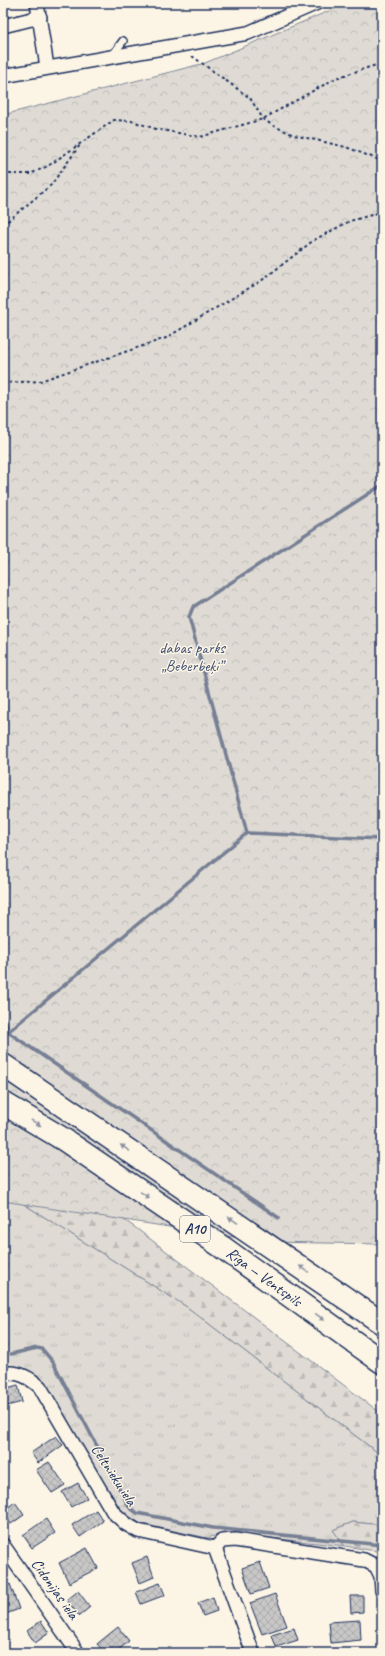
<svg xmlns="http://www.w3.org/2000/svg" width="385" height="1656" font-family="Caveat,sans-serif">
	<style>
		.grass { fill: url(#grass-tufts); stroke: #7d8599 }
		.forest { fill: url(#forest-firs); stroke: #7d8599 }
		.park { fill: url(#park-crowns); stroke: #7d8599 }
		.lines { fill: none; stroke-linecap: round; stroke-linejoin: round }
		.stream { stroke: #767f94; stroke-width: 3.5 }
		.building { fill: url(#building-cross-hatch); stroke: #1b2f5e }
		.lane-casing { stroke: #1b2f5e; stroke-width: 10 }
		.street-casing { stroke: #1b2f5e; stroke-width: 16 }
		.highway-casing { stroke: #1b2f5e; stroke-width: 25 }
		.path { stroke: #1b2f5e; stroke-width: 2; stroke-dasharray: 3 3; stroke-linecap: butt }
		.lane { stroke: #fcf5e5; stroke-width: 7 }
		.street { stroke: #fcf5e5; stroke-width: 13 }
		.highway { stroke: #fcf5e5; stroke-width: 22 }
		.oneway { fill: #8c92a2 }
		.labels { text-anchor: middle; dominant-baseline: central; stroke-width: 3; stroke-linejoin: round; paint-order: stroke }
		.shield { fill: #fcf5e5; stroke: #5e6a86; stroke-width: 1 }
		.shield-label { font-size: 15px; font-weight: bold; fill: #1b2f5e }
		.park-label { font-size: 16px; fill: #425176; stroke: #fcf5e5 }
		.street-label { font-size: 16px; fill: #1b2f5e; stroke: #fcf5e5 }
	</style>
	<defs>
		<pattern id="grass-tufts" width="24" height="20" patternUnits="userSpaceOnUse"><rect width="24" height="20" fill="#dfdbd4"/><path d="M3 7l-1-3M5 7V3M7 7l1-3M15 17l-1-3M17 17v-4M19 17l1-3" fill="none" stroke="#bfbcb8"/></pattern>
		<pattern id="forest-firs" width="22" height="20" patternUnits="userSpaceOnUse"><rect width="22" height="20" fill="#dfdbd4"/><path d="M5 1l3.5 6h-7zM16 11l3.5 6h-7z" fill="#bfbcb8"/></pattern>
		<pattern id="park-crowns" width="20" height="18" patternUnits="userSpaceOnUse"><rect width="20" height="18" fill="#dfdbd4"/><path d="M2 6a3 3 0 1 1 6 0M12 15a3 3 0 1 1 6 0" fill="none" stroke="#bfbcb8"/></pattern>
		<pattern id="building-cross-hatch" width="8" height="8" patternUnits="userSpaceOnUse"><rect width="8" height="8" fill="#c8c7c6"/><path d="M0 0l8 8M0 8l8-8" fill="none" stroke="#ababac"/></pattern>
	</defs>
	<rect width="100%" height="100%" fill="#fcf5e5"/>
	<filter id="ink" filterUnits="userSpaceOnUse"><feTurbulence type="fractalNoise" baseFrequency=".025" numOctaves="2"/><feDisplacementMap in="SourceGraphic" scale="8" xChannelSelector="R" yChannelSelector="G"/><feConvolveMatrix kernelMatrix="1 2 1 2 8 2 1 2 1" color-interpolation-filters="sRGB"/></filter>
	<g filter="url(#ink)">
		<!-- grass -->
		<path class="grass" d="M 3,1191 L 187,1307 L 382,1456 L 382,1525 L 353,1522 L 333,1530 L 345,1546 L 224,1533 L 208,1538 L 141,1524 L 122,1511 L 37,1376 L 12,1369 L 3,1359 Z"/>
		<!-- forest -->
		<g class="forest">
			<path d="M 3,1139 L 133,1226 L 382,1414 L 382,1456 L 187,1307 L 3,1191 Z"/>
			<path d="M 353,1522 L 382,1525 L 382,1552 L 345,1546 L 333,1530 Z"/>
		</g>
		<!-- park -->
		<path class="park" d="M 348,3 L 382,3 L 382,1244 L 265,1242 L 3,1201 L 3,115 L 205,63 Z"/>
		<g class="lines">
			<!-- stream -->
			<g class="stream">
				<path d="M 247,833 L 189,617 L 193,607 L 382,485"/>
				<path d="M 3,1012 L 8,1032 L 279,1218"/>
				<path d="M 8,1032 L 247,833 L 382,839"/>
				<path d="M 11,1354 L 37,1348 L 42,1349 L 53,1362 L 129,1507 L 137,1513 L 213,1528 L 382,1545"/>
			</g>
		</g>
		<!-- building -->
		<g class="building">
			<path d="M 18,1385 L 22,1402 L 3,1407 L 3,1389 Z"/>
			<path d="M 56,1436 L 63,1445 L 38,1463 L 31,1453 Z"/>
			<path d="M 49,1462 L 65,1485 L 52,1493 L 36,1470 Z"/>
			<path d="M 78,1483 L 87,1498 L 71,1507 L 62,1492 Z"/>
			<path d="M 15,1502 L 24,1515 L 11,1524 L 3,1511 Z"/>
			<path d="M 96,1510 L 103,1521 L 80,1537 L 72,1525 Z"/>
			<path d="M 46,1519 L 55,1533 L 32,1548 L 23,1535 Z"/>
			<path d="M 87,1548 L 98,1568 L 69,1583 L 59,1563 Z"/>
			<path d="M 147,1557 L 154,1577 L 140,1583 L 132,1563 Z"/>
			<path d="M 260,1562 L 269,1588 L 251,1594 L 242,1568 Z"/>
			<path d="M 160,1583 L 165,1595 L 141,1604 L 136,1592 Z"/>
			<path d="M 10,1584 L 19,1609 L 3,1615 L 3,1587 Z"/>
			<path d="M 78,1591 L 90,1607 L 79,1616 L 67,1600 Z"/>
			<path d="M 275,1594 L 287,1626 L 262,1634 L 250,1603 Z"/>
			<path d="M 350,1596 L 363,1596 L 363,1612 L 351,1613 Z"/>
			<path d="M 213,1597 L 217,1611 L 203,1616 L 198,1603 Z"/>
			<path d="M 360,1620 L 361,1640 L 331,1643 L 329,1622 Z"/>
			<path d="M 41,1621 L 49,1633 L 35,1643 L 27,1631 Z"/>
			<path d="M 118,1627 L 129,1641 L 115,1653 L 105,1653 L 97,1644 Z"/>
			<path d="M 294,1628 L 298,1640 L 276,1647 L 272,1635 Z"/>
		</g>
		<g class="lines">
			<!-- lane casing -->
			<g class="lane-casing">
				<path id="lane" d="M 112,56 L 123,41"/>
			</g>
			<!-- street casing -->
			<g class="street-casing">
				<g id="street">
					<path d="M 37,3 L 47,67"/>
					<path d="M 3,26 L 40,17"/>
					<path d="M 3,76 L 248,33 L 317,3"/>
					<path d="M 3,1374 C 18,1370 30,1378 40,1387 L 113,1512 L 126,1524 L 138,1531 L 215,1548 L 253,1653"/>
					<path d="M 3,1545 L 78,1653"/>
					<path d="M 215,1548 L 222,1541 L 235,1540 L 364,1560 L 376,1566 L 381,1576 L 382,1591"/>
				</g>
			</g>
			<!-- highway casing -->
			<g class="highway-casing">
				<g id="highway">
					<path d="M 3,1065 L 382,1323"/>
					<path d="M 3,1103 L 63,1139 L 222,1247 L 382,1362"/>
				</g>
			</g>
			<!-- path -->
			<g class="path">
				<path d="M 192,56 L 250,98 L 263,119 L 272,125 L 294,135 L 346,147 L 382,161"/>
				<path d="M 3,174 L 30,174 L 48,166 L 114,120 L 132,121 L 156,129 L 200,137 L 263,119 L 336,78 L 382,63"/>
				<path d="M 3,225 L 51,185 L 80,145"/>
				<path d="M 3,383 L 40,381 L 166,338 L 261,281 L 314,240 L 350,221 L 382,212"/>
				<path d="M 3,1348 L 5,1362"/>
			</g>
			<!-- lane -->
			<use href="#lane" class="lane"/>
			<!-- street -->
			<use href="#street" class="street"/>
			<!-- highway -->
			<use href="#highway" class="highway"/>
		</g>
		<!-- one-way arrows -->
		<defs><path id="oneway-solid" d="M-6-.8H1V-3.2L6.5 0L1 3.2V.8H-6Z"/></defs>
		<g class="oneway">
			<use href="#oneway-solid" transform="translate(36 1123) rotate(31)"/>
			<use href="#oneway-solid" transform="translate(125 1148) rotate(-146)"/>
			<use href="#oneway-solid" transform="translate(145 1195) rotate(34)"/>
			<use href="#oneway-solid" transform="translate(233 1220) rotate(-146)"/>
			<use href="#oneway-solid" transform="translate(304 1269) rotate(-145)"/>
			<use href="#oneway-solid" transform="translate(320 1317) rotate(36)"/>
		</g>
	</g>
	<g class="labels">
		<!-- shield labels -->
		<rect class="shield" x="180" y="1216" width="30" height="26" rx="3"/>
		<g class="shield-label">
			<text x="195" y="1229">A10</text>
		</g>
		<!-- park labels -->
		<g class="park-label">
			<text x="192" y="648">dabas parks<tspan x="192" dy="18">„Beberbeķi”</tspan></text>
		</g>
		<!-- street labels -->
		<g class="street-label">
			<text transform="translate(264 1277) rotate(36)">Rīga — Ventspils</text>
			<text transform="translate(114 1475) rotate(57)">Celtnieku iela</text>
			<text transform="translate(55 1589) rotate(55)">Cidonijas iela</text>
		</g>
	</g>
	<!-- margin -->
	<rect width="385" height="1656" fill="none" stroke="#fcf5e5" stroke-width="16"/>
	<rect x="8" y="8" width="369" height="1640" fill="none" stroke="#1b2f5e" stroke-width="1.5" filter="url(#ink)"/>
</svg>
